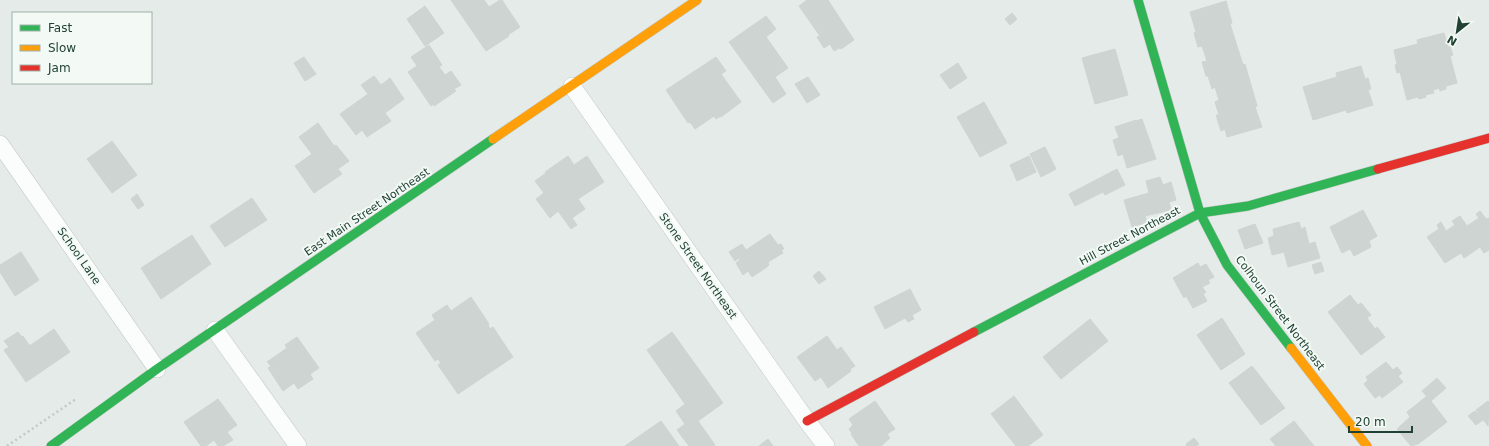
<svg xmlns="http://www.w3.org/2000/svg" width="1489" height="446" font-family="'DejaVu Sans',sans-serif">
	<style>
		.building { fill: #cdd4d1; stroke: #ced4d1 }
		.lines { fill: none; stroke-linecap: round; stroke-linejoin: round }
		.street-casing { stroke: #c2c8c5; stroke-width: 18 }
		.fast-casing { stroke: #bec7c3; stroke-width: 10 }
		.slow-casing { stroke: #bec7c3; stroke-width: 10 }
		.jam-casing { stroke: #bec7c3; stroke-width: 10 }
		.path { stroke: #c1cbc6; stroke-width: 2.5; stroke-dasharray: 2 3; stroke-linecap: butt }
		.street { stroke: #fbfcfc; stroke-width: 17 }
		.fast { stroke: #30b455; stroke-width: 9 }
		.slow { stroke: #ff9f0a; stroke-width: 9 }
		.jam { stroke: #e5322d; stroke-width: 9 }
		.labels { text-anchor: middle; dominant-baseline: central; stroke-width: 4; stroke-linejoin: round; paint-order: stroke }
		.street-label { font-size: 11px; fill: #204133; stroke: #f3faf6 }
	</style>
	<rect width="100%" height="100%" fill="#e5ebe8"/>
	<!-- building -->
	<g class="building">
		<path d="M 451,0 L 484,0 L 489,7 L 500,0 L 502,0 L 520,27 L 508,35 L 509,36 L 486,51 Z"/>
		<path d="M 807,0 L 828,0 L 854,40 L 841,49 L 839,48 L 834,51 L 830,44 L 824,48 L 817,37 L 820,36 L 799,6 Z"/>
		<path d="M 1226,1 L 1232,23 L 1230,24 L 1243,65 L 1245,64 L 1257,106 L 1255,107 L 1262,127 L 1227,137 L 1225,129 L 1221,131 L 1216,115 L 1219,115 L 1215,102 L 1219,100 L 1215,87 L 1212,89 L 1208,76 L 1206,76 L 1202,62 L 1207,61 L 1202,46 L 1198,47 L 1194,33 L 1196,32 L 1190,12 Z"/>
		<path d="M 425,6 L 444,33 L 425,46 L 407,19 Z"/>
		<path d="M 1012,13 L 1017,19 L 1010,25 L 1005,19 Z"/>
		<path d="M 766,16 L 776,29 L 766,37 L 788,68 L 775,77 L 786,94 L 773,103 L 729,42 Z"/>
		<path d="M 1444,33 L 1448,47 L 1450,47 L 1453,55 L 1450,56 L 1457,83 L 1446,86 L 1446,89 L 1440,91 L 1439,88 L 1433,90 L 1434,93 L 1425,95 L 1426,97 L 1419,99 L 1418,97 L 1407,100 L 1400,72 L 1397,73 L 1395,65 L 1397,64 L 1394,50 L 1418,44 L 1417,40 Z"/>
		<path d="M 429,45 L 442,65 L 439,67 L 445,75 L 451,71 L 461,85 L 454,89 L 456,91 L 434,106 L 433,104 L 431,106 L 408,72 L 417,66 L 411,57 Z"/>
		<path d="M 1115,49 L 1128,95 L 1095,104 L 1082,58 Z"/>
		<path d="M 304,57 L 316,74 L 305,81 L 294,63 Z"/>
		<path d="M 716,57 L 726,71 L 721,74 L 741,102 L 721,117 L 721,116 L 716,119 L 714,116 L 695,129 L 690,122 L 688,123 L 666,90 Z"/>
		<path d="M 958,63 L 967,78 L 950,89 L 940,75 Z"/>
		<path d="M 1361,66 L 1365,79 L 1368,78 L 1371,89 L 1368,90 L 1373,105 L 1347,113 L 1346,110 L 1313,120 L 1303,87 L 1337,77 L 1336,73 Z"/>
		<path d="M 374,76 L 381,85 L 390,78 L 404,99 L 385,113 L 391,121 L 367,137 L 362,130 L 356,135 L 340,114 L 368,94 L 361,85 Z"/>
		<path d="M 808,77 L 820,95 L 807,103 L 795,84 Z"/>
		<path d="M 984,102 L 1007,143 L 980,157 L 957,117 Z"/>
		<path d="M 1142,119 L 1156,159 L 1127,168 L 1123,154 L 1118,156 L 1113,140 L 1119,138 L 1115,127 L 1136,120 L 1136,121 Z"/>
		<path d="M 318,123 L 334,146 L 336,145 L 349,161 L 338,169 L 342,174 L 314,193 L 295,166 L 312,154 L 299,137 Z"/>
		<path d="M 112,141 L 137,175 L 112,193 L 87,159 Z"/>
		<path d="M 1045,147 L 1056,169 L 1041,177 L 1030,154 Z"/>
		<path d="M 568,156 L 574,165 L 587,156 L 604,182 L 578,199 L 585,209 L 572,218 L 577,225 L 571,229 L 558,211 L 550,218 L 536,199 L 544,193 L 535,181 L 546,173 L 545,172 Z"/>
		<path d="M 1029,156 L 1036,172 L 1017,181 L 1010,165 Z"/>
		<path d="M 1117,169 L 1125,185 L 1105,195 L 1103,192 L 1075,206 L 1069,194 Z"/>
		<path d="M 1160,177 L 1163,185 L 1171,182 L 1176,200 L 1169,202 L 1171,210 L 1145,216 L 1147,222 L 1132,227 L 1124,200 L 1149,193 L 1146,181 Z"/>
		<path d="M 137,194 L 144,205 L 138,209 L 131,199 Z"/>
		<path d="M 252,198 L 267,220 L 225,247 L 210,226 Z"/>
		<path d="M 1363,210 L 1377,236 L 1369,241 L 1371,247 L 1354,256 L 1350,249 L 1342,253 L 1330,227 Z"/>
		<path d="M 1480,211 L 1486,219 L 1489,218 L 1489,250 L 1484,253 L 1480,247 L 1464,258 L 1461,253 L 1445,263 L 1427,237 L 1439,229 L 1437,225 L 1441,222 L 1446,231 L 1455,225 L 1452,221 L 1460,216 L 1467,226 L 1479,218 L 1476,214 Z"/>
		<path d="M 1299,222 L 1301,229 L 1305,227 L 1309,244 L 1315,242 L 1320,258 L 1288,267 L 1284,252 L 1272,255 L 1268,238 L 1274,236 L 1273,229 Z"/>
		<path d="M 1255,224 L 1263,243 L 1245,249 L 1238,230 Z"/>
		<path d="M 770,234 L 778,245 L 781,244 L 784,249 L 781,250 L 783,253 L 768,262 L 769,265 L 767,267 L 752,277 L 748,271 L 743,275 L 736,263 L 740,260 L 739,258 L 735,261 L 729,252 L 742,244 L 746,250 Z"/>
		<path d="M 192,235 L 211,264 L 161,299 L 141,268 Z"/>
		<path d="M 21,252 L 39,280 L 15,296 L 0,272 L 0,265 Z"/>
		<path d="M 1321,262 L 1324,271 L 1315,274 L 1312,265 Z"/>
		<path d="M 1198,263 L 1200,267 L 1206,264 L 1214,277 L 1208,280 L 1210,283 L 1202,287 L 1206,292 L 1203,294 L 1207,301 L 1193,308 L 1186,296 L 1184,298 L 1173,278 Z"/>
		<path d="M 819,271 L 826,279 L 819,284 L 813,276 Z"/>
		<path d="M 910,289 L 921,310 L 912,315 L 914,319 L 908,322 L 905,318 L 885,329 L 874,307 Z"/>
		<path d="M 1350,295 L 1358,305 L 1361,303 L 1371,315 L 1367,318 L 1375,329 L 1377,327 L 1385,337 L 1361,355 L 1328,312 Z"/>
		<path d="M 471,297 L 489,324 L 488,325 L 490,329 L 493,327 L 513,357 L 458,394 L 438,365 L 441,363 L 438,359 L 435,361 L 416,333 L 435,320 L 432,315 L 447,305 L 451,311 Z"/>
		<path d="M 1222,318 L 1245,354 L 1221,370 L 1197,335 Z"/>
		<path d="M 1090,319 L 1108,341 L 1061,379 L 1043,357 Z"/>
		<path d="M 54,329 L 70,352 L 26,382 L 4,350 L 9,347 L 4,341 L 18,332 L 22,337 L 23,336 L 29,345 L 31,345 Z"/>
		<path d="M 672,332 L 723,403 L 698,421 L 715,445 L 714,446 L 689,446 L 677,430 L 685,424 L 676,411 L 685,404 L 647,350 Z"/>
		<path d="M 827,336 L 837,350 L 841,347 L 855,366 L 850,369 L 851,371 L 828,388 L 821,377 L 815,381 L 797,357 Z"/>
		<path d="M 297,337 L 319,368 L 310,374 L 313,379 L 298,389 L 294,383 L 283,391 L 268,368 L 271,366 L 267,362 L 287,348 L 285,345 Z"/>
		<path d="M 1386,362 L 1393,370 L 1397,367 L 1402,373 L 1398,376 L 1403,382 L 1382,398 L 1380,395 L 1375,398 L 1364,384 L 1368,380 L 1366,377 Z"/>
		<path d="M 1252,366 L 1285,408 L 1261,425 L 1229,383 Z"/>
		<path d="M 1437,378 L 1446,388 L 1431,401 L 1422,391 Z"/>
		<path d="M 1014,396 L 1043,435 L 1028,446 L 1016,446 L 991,414 Z"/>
		<path d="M 1427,396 L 1447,422 L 1418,444 L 1411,446 L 1397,429 L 1410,417 L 1407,412 Z"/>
		<path d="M 218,399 L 237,425 L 227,432 L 233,440 L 223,446 L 218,446 L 214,440 L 206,446 L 201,446 L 184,422 Z"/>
		<path d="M 875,401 L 895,429 L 887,434 L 890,438 L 881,446 L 859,446 L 851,434 L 852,433 L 849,429 L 853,425 L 849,419 Z"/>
		<path d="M 1488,401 L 1489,403 L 1488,426 L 1476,410 Z"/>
		<path d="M 1475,411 L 1483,420 L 1476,425 L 1468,416 Z"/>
		<path d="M 661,421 L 679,446 L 625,446 Z"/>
		<path d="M 1294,421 L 1314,446 L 1276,446 L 1270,439 Z"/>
		<path d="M 1194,438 L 1199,444 L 1196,446 L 1187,446 L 1186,444 Z"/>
		<path d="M 768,439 L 773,446 L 759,446 Z"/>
	</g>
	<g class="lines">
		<!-- street casing -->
		<g class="street-casing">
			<g id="street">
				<path d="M 572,86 L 807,421 L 826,446"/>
				<path d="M 0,144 L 157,369"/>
				<path d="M 215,330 L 298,446"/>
			</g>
		</g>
		<!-- fast casing -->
		<g class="fast-casing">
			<g id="fast">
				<path d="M 1138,0 L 1200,213 L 1227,265 L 1291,348"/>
				<path d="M 974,332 L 1200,213 L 1248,206 L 1378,169"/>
				<path d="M 51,446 L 157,369 L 493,139"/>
			</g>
		</g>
		<!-- slow casing -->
		<g class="slow-casing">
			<g id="slow">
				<path d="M 493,139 L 697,0"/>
				<path d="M 1291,348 L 1367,446"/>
			</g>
		</g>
		<!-- jam casing -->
		<g class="jam-casing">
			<g id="jam">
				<path d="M 1378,169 L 1489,138"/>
				<path d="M 807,421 L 974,332"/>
			</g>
		</g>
		<!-- path -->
		<path class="path" d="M 7,446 L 76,399"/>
		<!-- street -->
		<use href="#street" class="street"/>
		<!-- fast -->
		<use href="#fast" class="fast"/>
		<!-- slow -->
		<use href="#slow" class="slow"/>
		<!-- jam -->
		<use href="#jam" class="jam"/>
	</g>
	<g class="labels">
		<!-- street labels -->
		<g class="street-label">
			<text transform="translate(367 212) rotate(-34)">East Main Street Northeast</text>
			<text transform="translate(1130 236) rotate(-28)">Hill Street Northeast</text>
			<text transform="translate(79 256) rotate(55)">School Lane</text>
			<text transform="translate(698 266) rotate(55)">Stone Street Northeast</text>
			<text transform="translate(1280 313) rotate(53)">Colhoun Street Northeast</text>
		</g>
	</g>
	<!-- legend -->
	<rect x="12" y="12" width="140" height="72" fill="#f3faf6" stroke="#9fb0a8"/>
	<rect x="20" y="25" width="20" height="6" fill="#30b455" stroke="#9fb0a8"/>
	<text x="48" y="32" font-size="12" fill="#204133">Fast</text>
	<rect x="20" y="45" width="20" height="6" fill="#ff9f0a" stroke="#9fb0a8"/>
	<text x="48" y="52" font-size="12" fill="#204133">Slow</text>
	<rect x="20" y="65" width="20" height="6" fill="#e5322d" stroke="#9fb0a8"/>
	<text x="48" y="72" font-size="12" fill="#204133">Jam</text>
	<!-- north arrow -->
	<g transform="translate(1457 32) rotate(210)" stroke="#f3faf6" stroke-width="3" paint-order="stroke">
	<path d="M0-3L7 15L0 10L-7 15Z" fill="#204133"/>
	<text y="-6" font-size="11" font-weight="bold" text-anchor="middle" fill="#204133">N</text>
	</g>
	<!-- scale -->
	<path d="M1349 426v6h63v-6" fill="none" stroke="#204133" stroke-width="2"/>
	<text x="1355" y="426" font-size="12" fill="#204133" stroke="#f3faf6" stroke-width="3" paint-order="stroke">20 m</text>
</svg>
